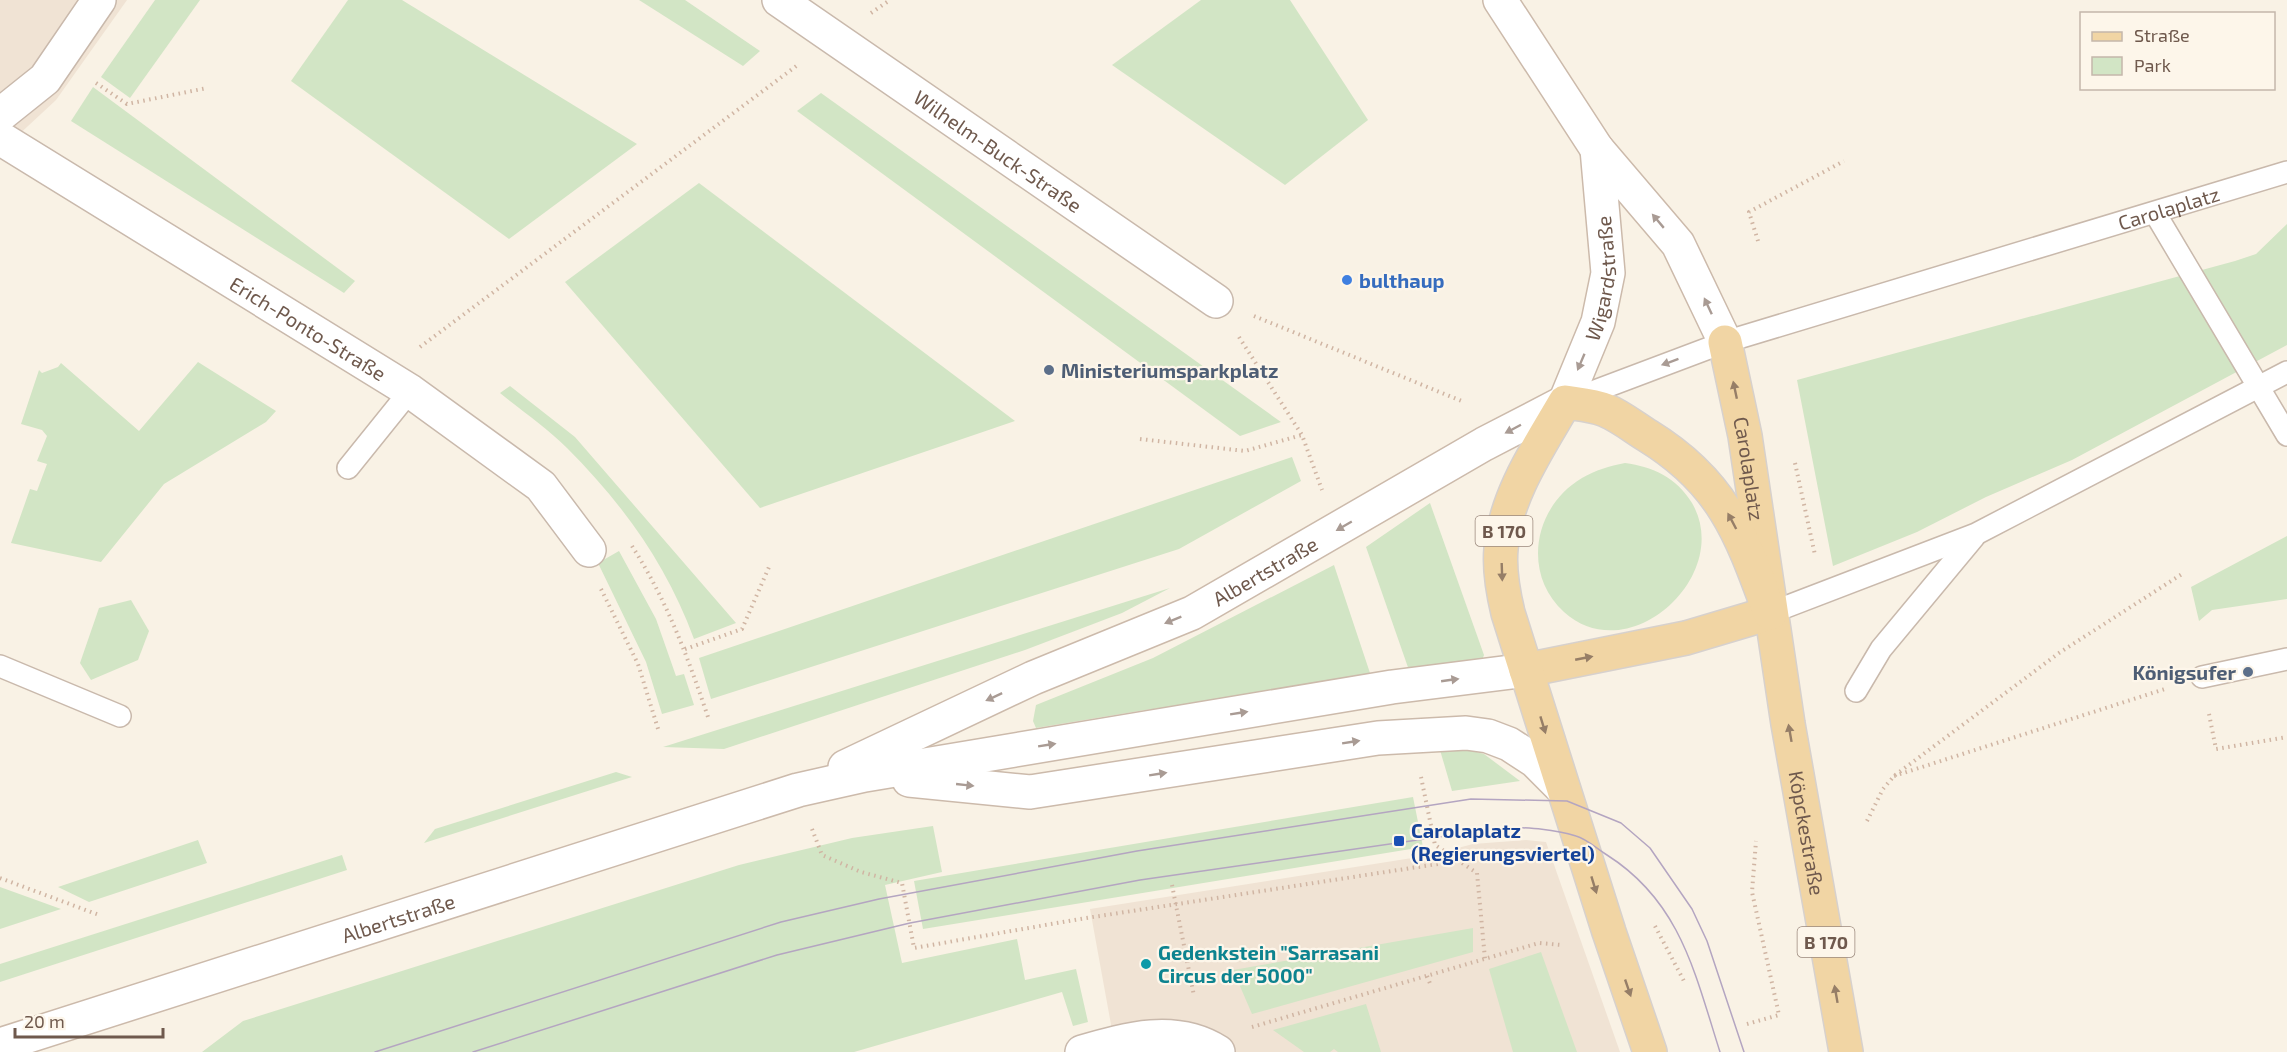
<svg xmlns="http://www.w3.org/2000/svg" width="2287" height="1052" font-family="'Exo 2',sans-serif">
	<style>
		.residential { fill: #f0e3d4 }
		.green { fill: #d2e5c5 }
		.lines { fill: none; stroke-linecap: round; stroke-linejoin: round }
		.lane-casing { stroke: #c9b9ac; stroke-width: 24 }
		.street-casing { stroke: #c9b9ac; stroke-width: 36 }
		.secondary-casing { stroke: #ccbaab; stroke-width: 36 }
		.primary-casing { stroke: #d7d1cd; stroke-width: 36 }
		.path { stroke: #d0b5a3; stroke-width: 4; stroke-dasharray: 1.5 4.5; stroke-linecap: butt }
		.lane { stroke: #fff; stroke-width: 21 }
		.street { stroke: #fff; stroke-width: 33 }
		.secondary { stroke: #fff; stroke-width: 33 }
		.primary { stroke: #f1d5a4; stroke-width: 33 }
		.tram { stroke: #b4a5c1; stroke-width: 1.5 }
		.oneway { fill: #a99b94 }
		.oneway2 { fill: #967e67 }
		.shop-dot { fill: #3f7fe0; stroke: #fdf6ea; stroke-width: 2 }
		.service-dot { fill: #5c6f8a; stroke: #fdf6ea; stroke-width: 2 }
		.transit-dot { fill: #1a4fb4; stroke: #fdf6ea; stroke-width: 2 }
		.culture-dot { fill: #0f9aa8; stroke: #fdf6ea; stroke-width: 2 }
		.labels { text-anchor: middle; dominant-baseline: central; stroke-width: 4.5; stroke-linejoin: round; paint-order: stroke }
		.shield { fill: #fdf6ea; stroke: #9a887c; stroke-width: 1.5 }
		.shield-label { font-size: 18px; font-weight: bold; fill: #6f594d }
		.street-label { font-size: 20px; fill: #6f594d; stroke: #fdf6ea }
		.shop-label { font-size: 20px; font-weight: bold; fill: #366cbe; stroke: #fdf6ea; text-anchor: start }
		.service-label { font-size: 20px; font-weight: bold; fill: #4e5e75; stroke: #fdf6ea; text-anchor: start }
		.transit-label { font-size: 20px; font-weight: bold; fill: #164399; stroke: #fdf6ea; text-anchor: start }
		.culture-label { font-size: 20px; font-weight: bold; fill: #0d838f; stroke: #fdf6ea; text-anchor: start }
	</style>
	<rect width="100%" height="100%" fill="#f9f2e5"/>
	<!-- residential -->
	<g class="residential">
		<path d="M 0,0 L 127,0 L 56,100 L 0,152 Z"/>
		<path d="M 1526,840 L 1546,842 L 1620,1052 L 1116,1052 L 1090,909 L 1431,855 L 1473,844 Z"/>
	</g>
	<!-- green -->
	<g class="green">
		<path d="M 155,0 L 200,0 L 130,98 L 101,77 Z"/>
		<path d="M 348,0 L 402,0 L 637,144 L 509,239 L 291,81 Z"/>
		<path d="M 639,0 L 685,0 L 760,51 L 743,66 Z"/>
		<path d="M 1201,0 L 1290,0 L 1368,120 L 1285,185 L 1112,65 Z"/>
		<path d="M 93,87 L 355,281 L 344,293 L 71,121 Z"/>
		<path d="M 821,93 L 1281,422 L 1240,436 L 797,111 Z"/>
		<path d="M 699,183 L 1015,421 L 760,508 L 565,282 Z"/>
		<path d="M 2287,224 L 2287,345 L 2072,460 L 1986,497 L 1917,532 L 1833,566 L 1797,380 L 2235,261 L 2256,254 Z"/>
		<path d="M 198,362 L 276,411 L 266,422 L 164,484 L 101,562 L 11,543 L 30,489 L 37,491 L 47,464 L 37,461 L 47,436 L 42,430 L 21,424 L 39,370 L 42,373 L 58,367 L 61,363 L 139,431 Z"/>
		<path d="M 510,386 L 575,437 L 736,623 L 694,639 C 667,565 623,504 567,448 C 547,428 522,411 500,393 Z"/>
		<path d="M 1292,457 L 1301,481 L 1179,549 L 711,699 L 699,658 Z"/>
		<path d="M 1625,463 C 1653,467 1676,477 1692,503 C 1734,575 1629,671 1564,612 C 1522,574 1533,507 1582,478 C 1596,470 1609,466 1625,463 Z"/>
		<path d="M 1430,503 L 1484,655 L 1480,665 L 1411,676 L 1366,547 Z"/>
		<path d="M 2287,536 L 2287,599 L 2212,610 L 2199,621 L 2191,587 Z"/>
		<path d="M 619,551 L 656,619 L 676,676 L 684,674 L 694,705 L 662,714 L 646,662 L 598,563 Z"/>
		<path d="M 1334,565 L 1373,682 L 1145,710 L 1036,728 L 1033,721 L 1036,705 L 1153,658 Z"/>
		<path d="M 1170,588 L 1122,613 L 1025,650 L 724,749 L 663,747 Z"/>
		<path d="M 131,600 L 149,631 L 138,660 L 91,680 L 80,663 L 99,608 Z"/>
		<path d="M 1465,749 L 1484,754 L 1520,781 L 1452,791 L 1440,750 Z"/>
		<path d="M 616,772 L 632,777 L 424,843 L 435,829 Z"/>
		<path d="M 1413,797 L 1423,847 L 923,929 L 914,881 Z"/>
		<path d="M 933,826 L 942,872 L 885,885 L 902,963 L 1017,939 L 1025,980 L 1076,969 L 1088,1022 L 1073,1026 L 1062,992 L 854,1052 L 202,1052 L 243,1021 L 739,865 L 852,838 Z"/>
		<path d="M 198,840 L 207,863 L 89,902 L 58,887 Z"/>
		<path d="M 342,855 L 347,870 L 0,982 L 0,964 Z"/>
		<path d="M 0,887 L 61,909 L 0,929 Z"/>
		<path d="M 1473,928 L 1473,952 L 1252,1014 L 1233,970 Z"/>
		<path d="M 1541,952 L 1577,1052 L 1513,1052 L 1489,969 Z"/>
		<path d="M 1366,1004 L 1381,1052 L 1338,1052 L 1334,1049 L 1330,1052 L 1304,1052 L 1273,1030 Z"/>
	</g>
	<g class="lines">
		<!-- lane casing -->
		<g class="lane-casing">
			<g id="lane">
				<path d="M 2155,213 L 2287,435"/>
				<path id="s1" d="M 1571,400 L 1725,342 L 2287,172"/>
				<path d="M 348,468 L 410,391"/>
				<path d="M 1770,613 L 1976,534 L 2287,372"/>
				<path d="M 0,666 L 120,716"/>
				<path d="M 2202,677 L 2287,659"/>
				<path d="M 1856,691 L 1881,649 L 1974,537"/>
			</g>
		</g>
		<!-- street casing -->
		<g class="street-casing">
			<g id="street">
				<path id="s2" d="M 779,0 L 1216,301"/>
				<path d="M 0,115 L 45,79 L 99,0"/>
				<path id="s3" d="M 0,138 L 410,391 L 541,486 L 589,550"/>
				<path d="M 1082,1052 C 1127,1039 1176,1025 1218,1052"/>
			</g>
		</g>
		<!-- secondary casing -->
		<g class="secondary-casing">
			<g id="secondary">
				<path d="M 1500,0 L 1597,149 L 1678,244 L 1725,342"/>
				<path id="s4" d="M 845,767 L 1033,678 L 1192,613 L 1484,444 L 1565,402 L 1598,322 L 1608,273 L 1597,149"/>
				<path d="M 909,780 L 1030,792 L 1378,738 L 1466,733 L 1488,736 L 1509,744 L 1535,761 L 1563,789"/>
				<path id="s5" d="M 0,1045 L 798,790 L 865,775 L 1392,687 L 1526,670"/>
			</g>
		</g>
		<!-- primary casing -->
		<g class="primary-casing">
			<g id="primary">
				<path id="s6" d="M 1725,342 L 1745,436 L 1788,724 L 1846,1052"/>
				<path d="M 1526,670 L 1686,638 L 1770,613"/>
				<path d="M 1650,1052 L 1609,932 L 1508,613 C 1503,592 1499,570 1501,549 C 1505,496 1539,447 1565,402 C 1578,404 1593,405 1605,410 C 1620,416 1635,428 1648,436 C 1724,483 1741,534 1770,613"/>
			</g>
		</g>
		<!-- path -->
		<g class="path">
			<path d="M 871,13 L 890,0"/>
			<path d="M 96,83 L 127,104 L 207,88"/>
			<path d="M 1758,241 L 1749,212 L 1844,161"/>
			<path d="M 1254,316 L 1464,402"/>
			<path d="M 1239,337 L 1302,435 L 1322,490"/>
			<path d="M 420,347 L 799,64"/>
			<path d="M 1140,439 L 1245,451 L 1302,435"/>
			<path d="M 1795,463 L 1815,555"/>
			<path d="M 632,546 C 667,601 687,655 708,717"/>
			<path d="M 601,589 L 638,664 L 659,732"/>
			<path d="M 685,649 L 742,629 L 769,567"/>
			<path d="M 2209,714 L 2216,749 L 2287,737"/>
			<path d="M 1894,776 L 2168,688"/>
			<path d="M 1421,777 L 1435,845 L 1477,873 L 1485,959"/>
			<path d="M 1867,821 L 1883,789 L 1894,776 L 2059,653 L 2182,574"/>
			<path d="M 812,829 L 822,855 L 861,872 L 902,883 L 914,948 L 1080,919 L 1457,861"/>
			<path d="M 0,878 L 99,915"/>
			<path d="M 1172,885 L 1194,996"/>
			<path d="M 1655,926 L 1685,983"/>
			<path d="M 1427,976 L 1431,986"/>
			<path d="M 1747,1024 L 1779,1015 L 1752,892 L 1756,841"/>
			<path d="M 1252,1027 L 1539,943 L 1562,945"/>
		</g>
		<!-- lane -->
		<use href="#lane" class="lane"/>
		<!-- street -->
		<use href="#street" class="street"/>
		<!-- secondary -->
		<use href="#secondary" class="secondary"/>
		<!-- primary -->
		<use href="#primary" class="primary"/>
		<!-- tram -->
		<g class="tram">
			<path d="M 375,1052 L 781,922 L 879,899 L 1137,851 L 1471,799 L 1567,801 L 1621,823 L 1650,848 L 1692,909 L 1707,941 L 1744,1052"/>
			<path d="M 473,1052 L 777,955 L 910,923 L 1140,880 L 1508,827 C 1531,828 1553,829 1576,836 C 1587,839 1597,849 1607,855 C 1681,902 1695,974 1720,1052"/>
		</g>
	</g>
	<!-- one-way arrows -->
	<defs><path id="oneway-solid" d="M-6-.8H1V-3.2L6.5 0L1 3.2V.8H-6Z" transform="scale(1.5)"/></defs>
	<g class="oneway">
		<use href="#oneway-solid" transform="translate(1658 221) rotate(-130)"/>
		<use href="#oneway-solid" transform="translate(1708 306) rotate(-115)"/>
		<use href="#oneway-solid" transform="translate(1581 362) rotate(113)"/>
		<use href="#oneway-solid" transform="translate(1670 362) rotate(160)"/>
		<use href="#oneway-solid" transform="translate(1513 429) rotate(152)"/>
		<use href="#oneway-solid" transform="translate(1344 526) rotate(150)"/>
		<use href="#oneway-solid" transform="translate(1173 620) rotate(158)"/>
		<use href="#oneway-solid" transform="translate(1450 680) rotate(-8)"/>
		<use href="#oneway-solid" transform="translate(994 697) rotate(155)"/>
		<use href="#oneway-solid" transform="translate(1239 713) rotate(-9)"/>
		<use href="#oneway-solid" transform="translate(1351 742) rotate(-9)"/>
		<use href="#oneway-solid" transform="translate(1047 745) rotate(-9)"/>
		<use href="#oneway-solid" transform="translate(1158 774) rotate(-9)"/>
		<use href="#oneway-solid" transform="translate(965 785) rotate(6)"/>
	</g>
	<g class="oneway2">
		<use href="#oneway-solid" transform="translate(1735 390) rotate(-102)"/>
		<use href="#oneway-solid" transform="translate(1732 521) rotate(-118)"/>
		<use href="#oneway-solid" transform="translate(1502 572) rotate(88)"/>
		<use href="#oneway-solid" transform="translate(1584 658) rotate(-11)"/>
		<use href="#oneway-solid" transform="translate(1543 725) rotate(73)"/>
		<use href="#oneway-solid" transform="translate(1790 733) rotate(-100)"/>
		<use href="#oneway-solid" transform="translate(1594 885) rotate(73)"/>
		<use href="#oneway-solid" transform="translate(1628 988) rotate(71)"/>
		<use href="#oneway-solid" transform="translate(1836 994) rotate(-100)"/>
	</g>
	<!-- markers -->
	<circle class="shop-dot" cx="1347" cy="280" r="6"/>
	<g class="service-dot">
		<circle cx="1049" cy="370" r="6"/>
		<circle cx="2248" cy="672" r="6"/>
	</g>
	<rect class="transit-dot" x="1393" y="835" width="12" height="12" rx="3"/>
	<circle class="culture-dot" cx="1146" cy="964" r="6"/>
	<g class="labels">
		<!-- shield labels -->
		<g class="shield">
			<rect x="1475.5" y="516" width="57" height="30" rx="4.5"/>
			<rect x="1797.5" y="927" width="57" height="30" rx="4.5"/>
		</g>
		<g class="shield-label">
			<text x="1504" y="531">B 170</text>
			<text x="1826" y="942">B 170</text>
		</g>
		<!-- street labels -->
		<g class="street-label">
			<text stroke="none"><textPath href="#s2" startOffset="266">Wilhelm-Buck-Straße</textPath></text>
			<text stroke="none"><textPath href="#s1" startOffset="628">Carolaplatz</textPath></text>
			<text stroke="none"><textPath href="#s4" startOffset="939">Wigardstraße</textPath></text>
			<text stroke="none"><textPath href="#s3" startOffset="362">Erich-Ponto-Straße</textPath></text>
			<text stroke="none"><textPath href="#s6" startOffset="129">Carolaplatz</textPath></text>
			<text stroke="none"><textPath href="#s4" startOffset="464">Albertstraße</textPath></text>
			<text stroke="none"><textPath href="#s6" startOffset="498">Köpckestraße</textPath></text>
			<text stroke="none"><textPath href="#s5" startOffset="418">Albertstraße</textPath></text>
		</g>
		<!-- shop labels -->
		<g class="shop-label">
			<text x="1359" y="280">bulthaup</text>
		</g>
		<!-- service labels -->
		<g class="service-label">
			<text x="1061" y="370">Ministeriumsparkplatz</text>
			<text x="2236" y="672" text-anchor="end">Königsufer</text>
		</g>
		<!-- transit labels -->
		<g class="transit-label">
			<text x="1411" y="830">Carolaplatz<tspan x="1411" dy="23">(Regierungsviertel)</tspan></text>
		</g>
		<!-- culture labels -->
		<g class="culture-label">
			<text x="1158" y="952">Gedenkstein "Sarrasani<tspan x="1158" dy="23">Circus der 5000"</tspan></text>
		</g>
	</g>
	<!-- legend -->
	<rect x="2080" y="12" width="195" height="78" fill="#fdf6ea" stroke="#c4b7ab" stroke-width="1.5"/>
	<rect x="2092" y="32" width="30" height="9" fill="#f1d5a4" stroke="#c4b7ab" stroke-width="1.5"/>
	<text x="2134" y="42" font-size="18" fill="#6f594d">Straße</text>
	<rect x="2092" y="57" width="30" height="18" fill="#d2e5c5" stroke="#c4b7ab" stroke-width="1.5"/>
	<text x="2134" y="72" font-size="18" fill="#6f594d">Park</text>
	<!-- scale -->
	<path d="M15 1028v9h148v-9" fill="none" stroke="#6f594d" stroke-width="3"/>
	<text x="24" y="1028" font-size="18" fill="#6f594d" stroke="#fdf6ea" stroke-width="4.5" paint-order="stroke">20 m</text>
</svg>
